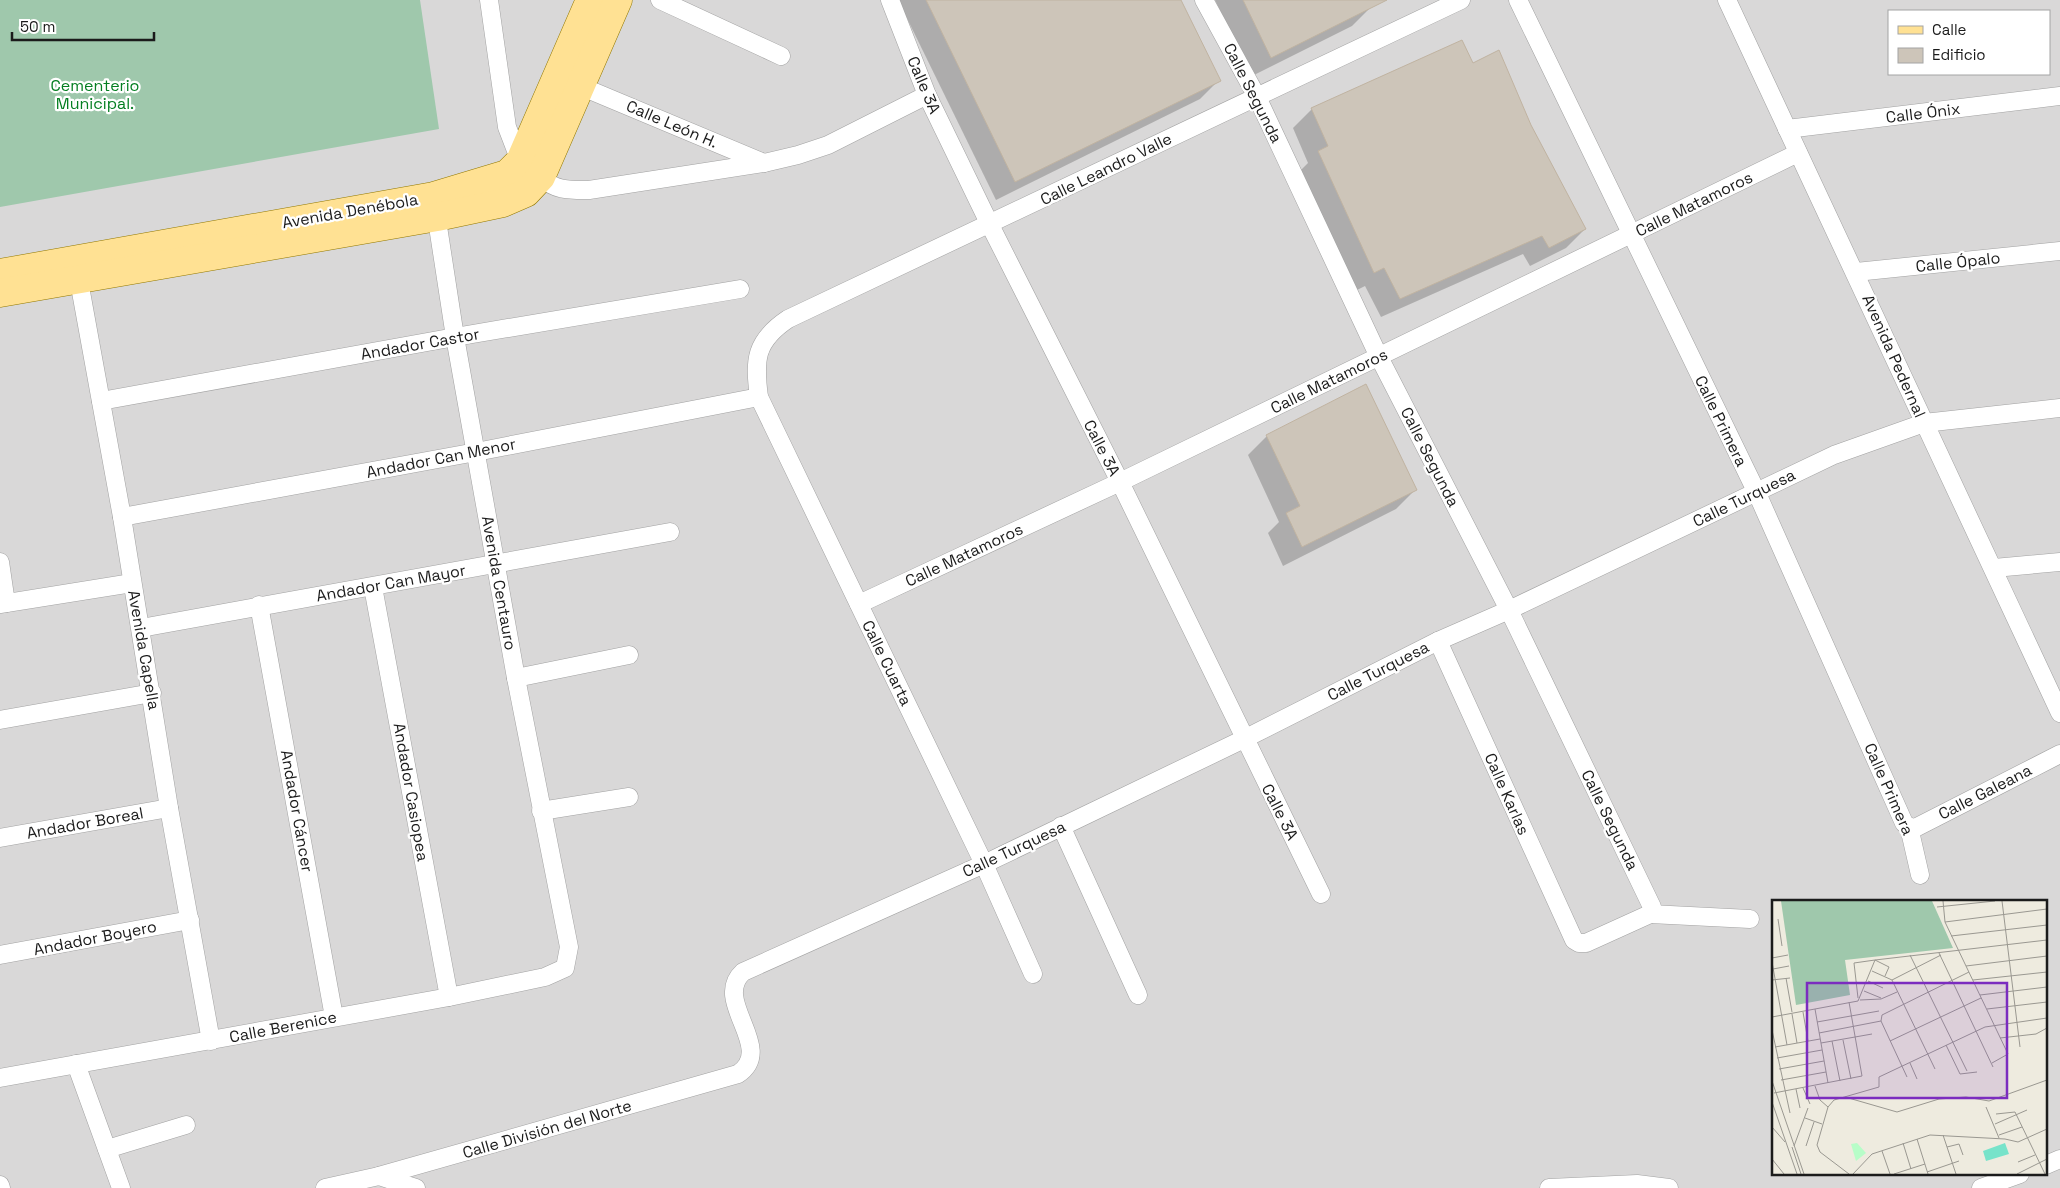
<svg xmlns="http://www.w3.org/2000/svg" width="2060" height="1188" font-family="'Space Grotesk',sans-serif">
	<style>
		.residential { fill: #d9d8d8; fill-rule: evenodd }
		.cemetery { fill: #9fc8ac }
		.shadow { fill: #0003 }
		.building { fill: #cdc5b9; stroke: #c0b3a1 }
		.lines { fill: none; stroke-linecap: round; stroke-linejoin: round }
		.minor-casing { stroke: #a2a2a2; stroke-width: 19 }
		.primary-casing { stroke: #927800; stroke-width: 29 }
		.minor { stroke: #fff; stroke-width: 18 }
		.primary { stroke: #ffe193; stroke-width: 28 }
		.labels { text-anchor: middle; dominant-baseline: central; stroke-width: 4.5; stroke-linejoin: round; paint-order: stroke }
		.park-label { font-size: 16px; fill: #047e21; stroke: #fff }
		.street-label { font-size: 16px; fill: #1b1b1b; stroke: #fff }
		.inset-road { fill: none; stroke: #9a9891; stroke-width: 1 }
		.view { fill: #7b2cbf; fill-opacity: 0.15; stroke: #7b2cbf; stroke-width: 2.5 }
		.inset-edge { fill: none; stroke: #1b1b1b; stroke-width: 2.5 }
	</style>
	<rect width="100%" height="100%" fill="#eeebdf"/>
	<!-- residential -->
	<path class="residential" d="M 0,0 L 2060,0 L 2060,1188 L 0,1188 ZM 1889,11 L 2049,11 L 2049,74 L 1889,74 ZM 1774,902 L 2046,902 L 2046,1174 L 1774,1174 Z"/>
	<!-- cemetery -->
	<path class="cemetery" d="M 0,0 L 420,0 L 439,129 L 0,207 Z"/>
	<!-- shadow -->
	<g class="shadow">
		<path d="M 898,0 L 1180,0 L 1219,80 L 1200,99 L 996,200 Z"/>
		<path d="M 1215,0 L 1368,0 L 1371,7 L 1352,26 L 1252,76 Z"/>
		<path d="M 1473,64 L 1530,125 L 1585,229 L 1566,248 L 1530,266 L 1523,254 L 1381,317 L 1365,286 L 1355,291 L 1300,171 L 1308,163 L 1293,128 L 1312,109 Z"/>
		<path d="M 1267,436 L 1415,490 L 1396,509 L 1283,566 L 1268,533 L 1279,522 L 1248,455 Z"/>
	</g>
	<!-- building -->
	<g class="building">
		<path d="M 926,0 L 1181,0 L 1221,81 L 1015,182 Z"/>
		<path d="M 1243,0 L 1387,0 L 1271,58 Z"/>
		<path d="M 1462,40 L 1473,63 L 1499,50 L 1531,125 L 1586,229 L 1549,248 L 1542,236 L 1400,299 L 1384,268 L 1374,273 L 1318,151 L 1328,146 L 1311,108 Z"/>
		<path d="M 1366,384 L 1417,490 L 1302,547 L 1286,513 L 1300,506 L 1266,435 Z"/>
	</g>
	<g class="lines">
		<!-- minor casing -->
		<g class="minor-casing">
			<g id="minor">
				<path d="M 489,0 L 507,127 L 520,161"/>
				<path d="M 660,0 L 781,56"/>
				<path d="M 890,0 L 927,95 L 990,225 L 1120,482 L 1321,894"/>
				<path d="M 1204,0 L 1257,97 L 1379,357 L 1509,610 L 1652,907 L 1650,914"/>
				<path d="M 1518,0 L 1756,491 L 1904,823 L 1909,827 L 1920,875"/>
				<path d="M 1727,0 L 2060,713"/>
				<path d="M 580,86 L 764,163"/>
				<path d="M 1787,129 L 2060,96"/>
				<path d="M 541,177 C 555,191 570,190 589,190 L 764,163 L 798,155 L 828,145 L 927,95"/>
				<path d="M 77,270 L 122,517 L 169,808 L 211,1041"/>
				<path d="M 1856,272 L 2060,251"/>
				<path d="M 101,401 L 455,337 L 740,289"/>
				<path d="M 122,517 L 476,452 L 759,397"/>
				<path d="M 0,562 L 6,603"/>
				<path d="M 1994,568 L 2060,562"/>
				<path d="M 373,587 L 449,997"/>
				<path d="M 0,604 L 132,583"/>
				<path d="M 859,604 L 1120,482 L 1798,153"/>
				<path d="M 259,605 L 334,1017"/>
				<path d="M 141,628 L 670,532"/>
				<path d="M 1438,641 L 1574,940 L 1579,943 L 1586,943 L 1650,914"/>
				<path d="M 516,678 L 629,655"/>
				<path d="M 0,720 L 152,693"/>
				<path d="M 541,811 L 629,797"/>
				<path d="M 1061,826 L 1138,995"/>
				<path d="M 1909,827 L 1915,828 L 2060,754"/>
				<path d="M 0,838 L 169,808"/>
				<path d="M 1650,914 L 1750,919"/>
				<path d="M 0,955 L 190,920"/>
				<path d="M 1033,974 L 984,864 L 759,397 C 754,360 755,341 788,319 L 1461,0"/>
				<path d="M 76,1064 L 121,1188"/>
				<path d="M 0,1078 L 449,997 L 545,977 L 565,968 L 569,947 L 516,678 L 455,337 L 435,207"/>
				<path d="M 107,1149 L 186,1125"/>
				<path d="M 2046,1165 L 2060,1159"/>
				<path d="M 379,1176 L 416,1188"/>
				<path d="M 0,1185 L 1,1188"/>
				<path d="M 325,1188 L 379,1176 L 738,1074 C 777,1048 711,1001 743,972 L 984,864 L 1244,739 L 1438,641 L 1509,610 L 1834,455 L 1924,423 L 2060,408"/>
				<path d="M 1549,1188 L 1637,1184 L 1669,1188"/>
				<path d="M 1981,1188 L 2020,1174"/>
			</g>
		</g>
		<!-- primary casing -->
		<g class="primary-casing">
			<g id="primary">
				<path d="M 0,273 L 434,196 L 507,174 L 520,161 L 590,0"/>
				<path d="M 0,293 L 437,217 L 503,203 L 526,193 L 541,177 L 618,0"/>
			</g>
		</g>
		<!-- minor -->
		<use href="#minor" class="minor"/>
		<!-- primary -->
		<use href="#primary" class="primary"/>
	</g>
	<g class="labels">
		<!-- park labels -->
		<g class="park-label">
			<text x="95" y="85">Cementerio<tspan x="95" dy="18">Municipal.</tspan></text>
		</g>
		<!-- street labels -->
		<g class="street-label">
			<text transform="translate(924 85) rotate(67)">Calle 3A</text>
			<text transform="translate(1253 93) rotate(63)">Calle Segunda</text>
			<text transform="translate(1923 113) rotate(-7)">Calle Ónix</text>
			<text transform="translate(672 124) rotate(23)">Calle León H.</text>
			<text transform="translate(1106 169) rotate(-26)">Calle Leandro Valle</text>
			<text transform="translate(1694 204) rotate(-26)">Calle Matamoros</text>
			<text transform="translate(350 211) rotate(-10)">Avenida Denébola</text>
			<text transform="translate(1958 262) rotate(-6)">Calle Ópalo</text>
			<text transform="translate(420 344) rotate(-10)">Andador Castor</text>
			<text transform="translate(1894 356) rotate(66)">Avenida Pedernal</text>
			<text transform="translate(1329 381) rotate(-26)">Calle Matamoros</text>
			<text transform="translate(1721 421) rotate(64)">Calle Primera</text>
			<text transform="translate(1102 448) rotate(63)">Calle 3A</text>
			<text transform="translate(1430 457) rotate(63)">Calle Segunda</text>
			<text transform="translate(441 458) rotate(-11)">Andador Can Menor</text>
			<text transform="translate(1744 498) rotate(-26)">Calle Turquesa</text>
			<text transform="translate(964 555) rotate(-25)">Calle Matamoros</text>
			<text transform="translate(391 583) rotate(-10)">Andador Can Mayor</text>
			<text transform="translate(499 583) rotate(80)">Avenida Centauro</text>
			<text transform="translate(144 650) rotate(80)">Avenida Capella</text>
			<text transform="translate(887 663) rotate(64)">Calle Cuarta</text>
			<text transform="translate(1378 671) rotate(-27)">Calle Turquesa</text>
			<text transform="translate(1889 789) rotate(66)">Calle Primera</text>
			<text transform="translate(411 792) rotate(80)">Andador Casiopea</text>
			<text transform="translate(1985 792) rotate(-27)">Calle Galeana</text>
			<text transform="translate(1507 794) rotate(66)">Calle Karlas</text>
			<text transform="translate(297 811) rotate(80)">Andador Cáncer</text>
			<text transform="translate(1280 812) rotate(63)">Calle 3A</text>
			<text transform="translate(1610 820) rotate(64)">Calle Segunda</text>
			<text transform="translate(85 823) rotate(-10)">Andador Boreal</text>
			<text transform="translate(1014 849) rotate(-25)">Calle Turquesa</text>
			<text transform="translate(95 938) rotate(-11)">Andador Boyero</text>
			<text transform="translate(283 1027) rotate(-11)">Calle Berenice</text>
			<text transform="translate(547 1129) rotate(-16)">Calle División del Norte</text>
		</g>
	</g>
	<!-- overview -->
	<g transform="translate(1772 900)">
		<rect width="275" height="275" fill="#eeebdf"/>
		<path d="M 9,1 L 160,1 L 181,48 L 73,60 L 78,95 L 24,105 Z" fill="#9fc8ac"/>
		<path d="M 85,243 L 94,253 L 84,261 L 79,244 Z" fill="#b7fdc8"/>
		<path d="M 233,243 L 237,254 L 214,261 L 211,251 Z" fill="#77e3ca"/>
		<path class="inset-road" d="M 171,1 L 173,22 L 236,154 L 220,163M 230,1 L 248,147M 165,7 L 223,1M 6,19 L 10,46M 173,22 L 275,9M 179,36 L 275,25M 167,53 L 221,167M 138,55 L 195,171M 0,58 L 16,55M 103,60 L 275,40M 0,62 L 15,145M 194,66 L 275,56M 1,69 L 17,66M 100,71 L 120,80M 14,78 L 20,112M 0,80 L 18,78M 120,80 L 163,169M 120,80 L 169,55M 201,80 L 275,72M 96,81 L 111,88M 92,91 L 109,98M 208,95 L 275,87M 86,98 L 82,63 L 103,60 L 117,67 L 113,76M 88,100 L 109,99 L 125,92M 43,109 L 56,183M 215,109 L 275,102M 31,112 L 36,141M 20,114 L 25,143M 0,117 L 86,101 L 103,60M 45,122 L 107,111M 0,130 L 18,213M 47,133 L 109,121M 228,138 L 264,134 L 275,128M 71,140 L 79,179M 60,141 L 68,181M 118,141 L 209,98M 49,143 L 100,134M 174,145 L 188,174 L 205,172M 3,147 L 48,139M 5,158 L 50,150M 138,163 L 145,179M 7,169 L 52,161M 135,177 L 109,121 L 110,115 L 197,72M 9,180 L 54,172M 0,181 L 32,274M 43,186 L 48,200 L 56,207M 31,188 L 38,204M 24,189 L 28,208M 2,193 L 90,176 L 77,102M 73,197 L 125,212 L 167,199 L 194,197 L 217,201 L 275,180M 0,202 L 25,274M 214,207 L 227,238M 224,214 L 243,212 L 273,274M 33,218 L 50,224M 223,224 L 255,210M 0,227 L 13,242M 171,235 L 184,274M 227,235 L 250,227M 145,239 L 156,274M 131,243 L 139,269M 22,246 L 36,208M 34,246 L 42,222M 20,247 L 29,274M 175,247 L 187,244 L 191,255M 110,251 L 118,274M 0,259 L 12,274M 246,262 L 263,255M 155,272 L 187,261M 77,274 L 48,252 L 45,245 L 56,207 L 62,200 L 107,187 L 107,177 L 213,127 L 275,118M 81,274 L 100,254 L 158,235 L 233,239 L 246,242 L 275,229M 122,274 L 153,264M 245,274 L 275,259"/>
		<path class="view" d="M 35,83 L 235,83 L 235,198 L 35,198 Z"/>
		<rect width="275" height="275" class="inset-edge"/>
	</g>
	<!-- legend -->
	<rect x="1888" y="10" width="162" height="65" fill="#ffffff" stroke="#a4a4a4"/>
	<rect x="1898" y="26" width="25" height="8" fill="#ffe193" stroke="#a4a4a4"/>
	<text x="1932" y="35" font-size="15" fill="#1b1b1b">Calle</text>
	<rect x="1898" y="48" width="25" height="15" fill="#cdc5b9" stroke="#a4a4a4"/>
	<text x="1932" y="60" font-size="15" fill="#1b1b1b">Edificio</text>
	<!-- scale -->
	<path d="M12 32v8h142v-8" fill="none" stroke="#1b1b1b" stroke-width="2.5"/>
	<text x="20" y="32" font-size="15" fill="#1b1b1b" stroke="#ffffff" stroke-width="4" paint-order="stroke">50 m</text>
</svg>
